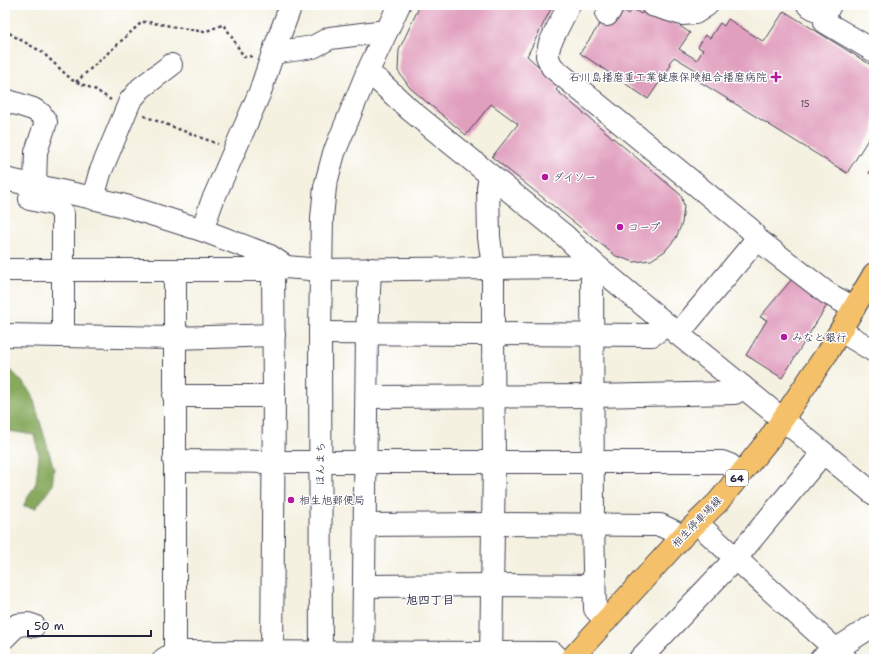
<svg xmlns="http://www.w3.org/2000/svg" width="879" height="664" font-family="'Shantell Sans','Klee One',sans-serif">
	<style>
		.forest { fill: #86a95d; stroke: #54664c }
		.building { fill: #e19fbe }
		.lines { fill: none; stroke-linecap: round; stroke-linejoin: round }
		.minor-casing { stroke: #424154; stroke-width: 24 }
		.major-casing { stroke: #424154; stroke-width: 24 }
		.path { stroke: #424154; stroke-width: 2.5; stroke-dasharray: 3 3; stroke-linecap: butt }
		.minor { stroke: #fff; stroke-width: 22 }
		.major { stroke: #f4c16a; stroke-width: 22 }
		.poi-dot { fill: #b5179e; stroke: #fff; stroke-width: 1.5 }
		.labels { text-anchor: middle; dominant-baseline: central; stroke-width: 3; stroke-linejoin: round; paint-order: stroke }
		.number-label { font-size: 9px; fill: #52415c }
		.shield { fill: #fff; stroke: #646476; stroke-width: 1 }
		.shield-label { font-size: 10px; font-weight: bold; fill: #22223b }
		.poi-label { font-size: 11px; fill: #22223b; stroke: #fff; text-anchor: start }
		.street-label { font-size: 11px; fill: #22223b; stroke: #fff }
		.neighbourhood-label { font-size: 12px; font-weight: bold; fill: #22223b; stroke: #fff }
	</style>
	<rect width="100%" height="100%" fill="#fff"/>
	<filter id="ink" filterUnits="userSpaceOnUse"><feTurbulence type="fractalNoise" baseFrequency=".025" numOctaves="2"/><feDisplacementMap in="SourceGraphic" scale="8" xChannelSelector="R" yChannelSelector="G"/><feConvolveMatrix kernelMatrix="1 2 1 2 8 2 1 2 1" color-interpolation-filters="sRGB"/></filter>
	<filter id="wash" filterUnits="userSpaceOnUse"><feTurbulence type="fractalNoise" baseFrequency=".012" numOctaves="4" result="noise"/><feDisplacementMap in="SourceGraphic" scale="16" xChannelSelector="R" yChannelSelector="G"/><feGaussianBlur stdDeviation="0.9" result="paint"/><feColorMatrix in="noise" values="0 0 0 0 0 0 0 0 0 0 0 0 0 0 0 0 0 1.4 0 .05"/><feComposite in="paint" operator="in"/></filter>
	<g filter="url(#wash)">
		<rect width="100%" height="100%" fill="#f4f1e0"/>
		<!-- forest -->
		<path class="forest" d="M 5,364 L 31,391 L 54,469 L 52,486 L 36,508 L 23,506 L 36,483 L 39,455 L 34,435 L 9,431 L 5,435 Z"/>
		<g id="blocks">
			<!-- building -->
			<g class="building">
				<path d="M 420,5 L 553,5 L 527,56 L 560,85 L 556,90 L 681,195 L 684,206 L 682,223 L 676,238 L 665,251 L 651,260 L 634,262 L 616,256 L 492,157 L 518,124 L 491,104 L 466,135 L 410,88 L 398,71 L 399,50 Z"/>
				<path d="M 619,7 L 629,14 L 633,9 L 641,14 L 644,11 L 656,9 L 690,33 L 679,49 L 697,60 L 703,50 L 698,47 L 705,35 L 710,38 L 720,23 L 724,26 L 728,19 L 764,42 L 784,11 L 874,67 L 874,130 L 847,173 L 692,77 L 696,70 L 674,57 L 669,63 L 671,65 L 648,99 L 580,53 L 604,18 Z"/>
				<path d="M 874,164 L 874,176 L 869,173 Z"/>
				<path d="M 792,279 L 829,302 L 782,378 L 746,355 L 767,320 L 760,317 Z"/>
			</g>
		</g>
	</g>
	<g filter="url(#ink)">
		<use href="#blocks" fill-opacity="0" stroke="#424154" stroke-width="1"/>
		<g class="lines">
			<!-- minor casing -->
			<g class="minor-casing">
				<g id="minor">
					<path d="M 569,5 L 550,43 L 547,56 L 552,67 L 750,229 L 757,239 L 827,293 L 854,308"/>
					<path d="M 652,5 L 682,14 L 695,13 L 707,5"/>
					<path d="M 808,5 L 825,15"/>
					<path d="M 830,5 L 825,15 L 825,22 L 874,51"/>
					<path d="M 607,15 L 614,5"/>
					<path d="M 273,53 L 313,47 L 330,38 L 386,31"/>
					<path d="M 367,73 L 379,81 L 410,110 L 564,235 L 592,262 L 678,334 L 874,494"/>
					<path d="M 5,100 L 33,109 L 41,114 L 46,122 L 36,152 L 35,186"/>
					<path d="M 490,175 L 488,188 L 489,237 L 493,267 L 493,333 L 494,462 L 491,659"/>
					<path d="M 5,179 L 93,198 L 129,207 L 202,230 L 270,256 L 286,267"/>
					<path d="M 93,198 L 100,173 L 130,101 L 141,88 L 171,65"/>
					<path d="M 30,199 L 57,205 L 63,214 L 63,336"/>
					<path d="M 202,230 L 212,202 L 260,92 L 273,53 L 291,5"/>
					<path d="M 592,262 L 593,525 L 595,609 L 606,621"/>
					<path d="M 5,270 L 273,270 L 286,267 L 321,270 L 575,267 L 592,262"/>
					<path d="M 175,270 L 175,652"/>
					<path d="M 841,331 L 874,351"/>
					<path d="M 320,333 L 652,335 L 658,331 L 664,323"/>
					<path d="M 678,334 L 757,239"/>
					<path d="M 5,335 L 174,338 L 274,335"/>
					<path d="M 174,396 L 274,396"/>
					<path d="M 367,397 L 593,396 L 735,393 L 743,387"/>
					<path d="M 174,461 L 274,462 L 722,462 L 730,465 L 739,475"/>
					<path d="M 697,523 L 846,659"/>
					<path d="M 365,525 L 493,524 L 660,525 L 673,531 L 681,538"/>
					<path d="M 364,586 L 492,585 L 594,586"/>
					<path d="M 5,637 L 17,625 L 28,624 L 34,626"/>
					<path d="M 164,659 L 175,652 L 553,653 L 559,659"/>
					<path d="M 272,659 L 274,396 L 273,270"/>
					<path d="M 321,659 L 320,333 L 322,218 L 325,187 L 334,153 L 367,73 L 399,5"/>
					<path d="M 363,659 L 367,334 L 370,269"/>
					<path d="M 640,659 L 736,558 L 823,453"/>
					<path d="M 821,659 L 874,625"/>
				</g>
			</g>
			<!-- major casing -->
			<g class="major-casing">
				<path id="major" d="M 571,659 L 681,538 L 718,502 L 770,438 L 827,353 L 874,274"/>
			</g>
			<!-- path -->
			<g class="path">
				<path d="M 5,29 L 12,35 L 42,52 L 72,80 L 96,90 L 111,100"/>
				<path d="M 76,82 L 142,22 L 148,22 L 204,32 L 222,25 L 225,26 L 244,57 L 253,56"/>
				<path d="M 144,116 L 218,144"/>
			</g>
			<!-- minor -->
			<use href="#minor" class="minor"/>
			<!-- major -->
			<use href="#major" class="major"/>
		</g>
	</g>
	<!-- markers -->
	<g class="poi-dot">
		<path d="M774 71h4v4h4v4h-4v4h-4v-4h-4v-4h4z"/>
		<circle cx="545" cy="177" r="4"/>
		<circle cx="620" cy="227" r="4"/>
		<circle cx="784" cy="337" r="4"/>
		<circle cx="291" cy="500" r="4"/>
	</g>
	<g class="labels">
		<!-- number labels -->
		<g class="number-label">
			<text x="805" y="104">15</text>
		</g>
		<!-- shield labels -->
		<rect class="shield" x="726" y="470" width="22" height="16" rx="3"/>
		<g class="shield-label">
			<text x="737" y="478">64</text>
		</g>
		<!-- poi labels -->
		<g class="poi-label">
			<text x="767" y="77" text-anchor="end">石川島播磨重工業健康保険組合播磨病院</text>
			<text x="553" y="177">ダイソー</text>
			<text x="628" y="227">コープ</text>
			<text x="792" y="337">みなと銀行</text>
			<text x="299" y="500">相生旭郵便局</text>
		</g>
		<!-- street labels -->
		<g class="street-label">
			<text transform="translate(320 464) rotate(-90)">ほんまち</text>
			<text transform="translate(697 522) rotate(-46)">相生停車場線</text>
		</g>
		<!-- neighbourhood labels -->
		<g class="neighbourhood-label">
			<text x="430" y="600">旭四丁目</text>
		</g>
	</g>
	<!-- margin -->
	<rect width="879" height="664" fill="none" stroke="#fff" stroke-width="20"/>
	<!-- scale -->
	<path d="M28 630v6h123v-6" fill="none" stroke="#22223b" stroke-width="2"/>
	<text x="34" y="630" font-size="12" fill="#22223b" stroke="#ffffff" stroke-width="3" paint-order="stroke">50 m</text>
</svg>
